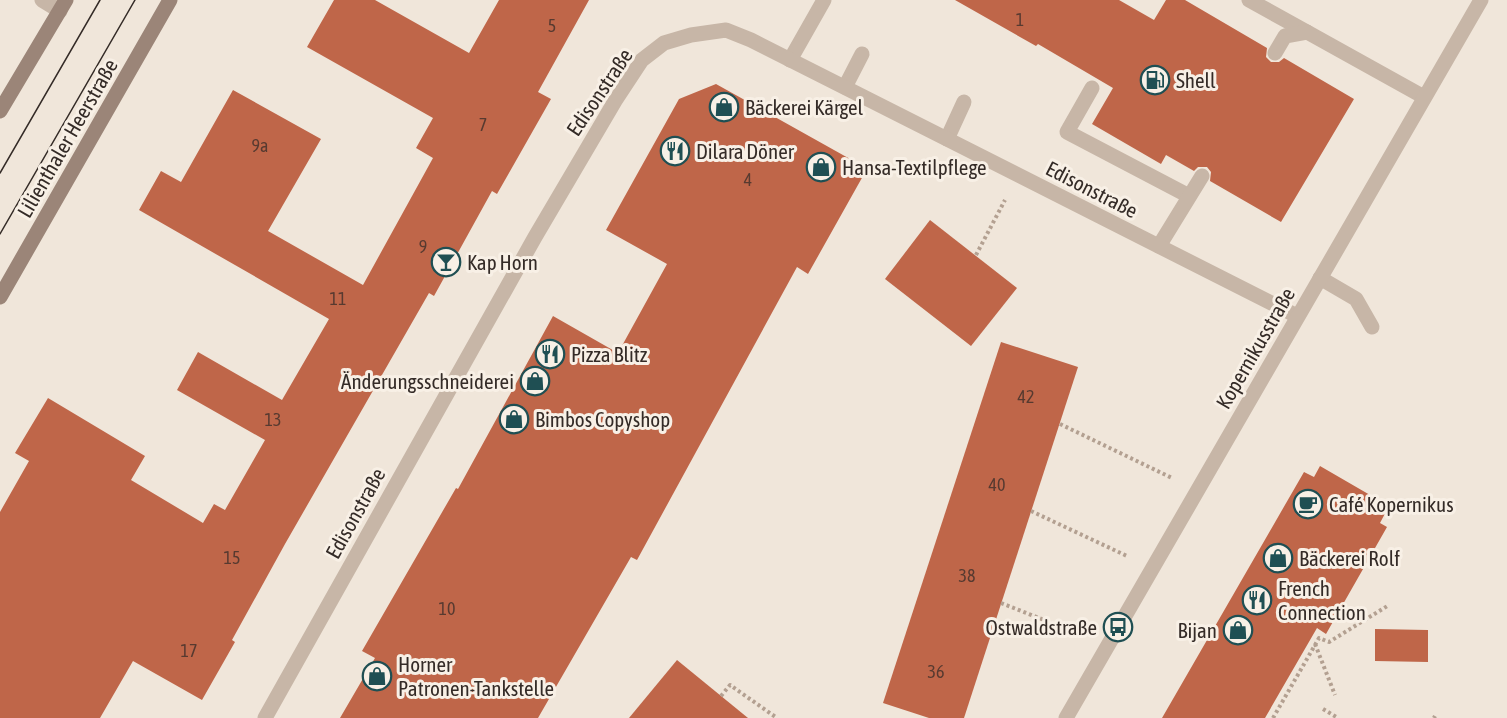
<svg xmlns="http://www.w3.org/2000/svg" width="1507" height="718" font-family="'Asap Condensed',sans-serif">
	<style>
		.building { fill: #bf6649 }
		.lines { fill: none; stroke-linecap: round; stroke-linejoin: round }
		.path { stroke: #b3a091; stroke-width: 4; stroke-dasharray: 3 3; stroke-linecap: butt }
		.lane { stroke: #c7b6a7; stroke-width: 15 }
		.street { stroke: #c7b6a7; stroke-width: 15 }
		.secondary { stroke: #9b8578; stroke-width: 15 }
		.tram { stroke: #342b27; stroke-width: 1.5 }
		.labels { text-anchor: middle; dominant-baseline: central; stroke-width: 6; stroke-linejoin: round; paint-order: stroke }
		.number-label { font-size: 18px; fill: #573a30 }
		.poi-label { font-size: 21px; fill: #342b27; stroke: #f8f0e6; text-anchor: start }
		.street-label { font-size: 21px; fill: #342b27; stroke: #f8f0e6 }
	</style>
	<rect width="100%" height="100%" fill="#f0e6da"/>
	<!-- building -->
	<g class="building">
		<path d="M 334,0 L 375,0 L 469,53 L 499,0 L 589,0 L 538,92 L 551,99 L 497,194 L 492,191 L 434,296 L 429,293 L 285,544 L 232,640 L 235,642 L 202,700 L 133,661 L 100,718 L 0,718 L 0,512 L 29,461 L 15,453 L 48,398 L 145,456 L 131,480 L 203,523 L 214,504 L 225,510 L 265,440 L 177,390 L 198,352 L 282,400 L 329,319 L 139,210 L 161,171 L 181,182 L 233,90 L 321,139 L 268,231 L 363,285 L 433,158 L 416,148 L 433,118 L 307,47 Z"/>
		<path d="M 955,0 L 1119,0 L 1154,20 L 1166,0 L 1185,0 L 1267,48 L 1266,57 L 1271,62 L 1279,62 L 1284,58 L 1354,99 L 1281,222 L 1210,181 L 1211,172 L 1207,167 L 1198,167 L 1194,171 L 1166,155 L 1161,164 L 1092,124 L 1113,88 L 1038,44 L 1036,46 Z"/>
		<path d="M 716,84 L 859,164 L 855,171 L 863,176 L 808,274 L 797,267 L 637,560 L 631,557 L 538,718 L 340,718 L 375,658 L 362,651 L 456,488 L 458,489 L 553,316 L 618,353 L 667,264 L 606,230 L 679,99 Z"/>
		<path d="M 930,220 L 1017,288 L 971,346 L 885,279 Z"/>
		<path d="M 1001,342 L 1078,367 L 964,718 L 929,718 L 883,703 Z"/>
		<path d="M 1320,466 L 1389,506 L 1380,523 L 1387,527 L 1326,634 L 1317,628 L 1265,718 L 1162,718 L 1304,472 L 1314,477 Z"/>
		<path d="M 1375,629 L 1428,630 L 1428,662 L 1375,661 Z"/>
		<path d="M 677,660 L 748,718 L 629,718 Z"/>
	</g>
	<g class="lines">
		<!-- path -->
		<g class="path">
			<path d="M 976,255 L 1005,200"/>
			<path d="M 1060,424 L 1172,478"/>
			<path d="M 1031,511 L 1127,556"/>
			<path d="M 1001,603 L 1082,635"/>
			<path d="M 1315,644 L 1335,695"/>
			<path d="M 721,696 L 730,685 L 777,718"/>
			<path d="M 1323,709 L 1338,718"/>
			<path d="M 1273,718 L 1319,638 L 1329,642 L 1389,605"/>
			<path d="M 1434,718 L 1435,716"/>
		</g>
		<!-- lane -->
		<g class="lane">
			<path d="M 42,0 L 60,11"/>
			<path d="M 1249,0 L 1307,32"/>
			<path d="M 1275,53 L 1285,36 L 1307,32 L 1424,97"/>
			<path d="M 790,60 L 824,0"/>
			<path d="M 845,87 L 862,54"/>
			<path d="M 1092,88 L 1067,132 L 1189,196"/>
			<path d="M 947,139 L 964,102"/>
			<path d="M 1159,246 L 1202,176"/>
			<path d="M 1320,278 L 1356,299 L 1372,327"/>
		</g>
		<!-- street -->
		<g class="street">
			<path d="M 265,718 L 535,237 L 615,101 L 642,60 L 664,43 L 691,35 L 726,30 L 751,40 L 1297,316"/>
			<path d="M 1066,718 L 1481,0"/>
		</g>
		<!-- secondary -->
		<g class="secondary">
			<path d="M 0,111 L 66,0"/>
			<path d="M 0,297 L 170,0"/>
		</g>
		<!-- tram -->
		<g class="tram">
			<path d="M 0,173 L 100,0"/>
			<path d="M 0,234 L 135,0"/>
		</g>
	</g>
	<!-- icons -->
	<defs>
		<g id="fuel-ring" transform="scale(1.5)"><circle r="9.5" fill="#f8f0e6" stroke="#1f4f53" stroke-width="1.5"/><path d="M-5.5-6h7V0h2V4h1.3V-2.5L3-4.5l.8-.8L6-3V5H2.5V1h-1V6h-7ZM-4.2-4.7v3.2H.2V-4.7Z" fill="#1f4f53"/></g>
		<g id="shop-ring" transform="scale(1.5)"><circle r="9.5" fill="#f8f0e6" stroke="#1f4f53" stroke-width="1.5"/><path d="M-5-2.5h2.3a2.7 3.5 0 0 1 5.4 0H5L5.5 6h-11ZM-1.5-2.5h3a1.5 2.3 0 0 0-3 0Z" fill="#1f4f53"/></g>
		<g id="restaurant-ring" transform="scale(1.5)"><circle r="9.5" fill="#f8f0e6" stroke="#1f4f53" stroke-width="1.5"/><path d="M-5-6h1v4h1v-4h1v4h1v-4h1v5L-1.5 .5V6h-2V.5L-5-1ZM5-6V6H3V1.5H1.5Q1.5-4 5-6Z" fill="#1f4f53"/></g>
		<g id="bar-ring" transform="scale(1.5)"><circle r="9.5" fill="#f8f0e6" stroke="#1f4f53" stroke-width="1.5"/><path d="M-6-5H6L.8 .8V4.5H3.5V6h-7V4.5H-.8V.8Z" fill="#1f4f53"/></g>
		<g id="cafe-ring" transform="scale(1.5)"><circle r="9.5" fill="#f8f0e6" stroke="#1f4f53" stroke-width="1.5"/><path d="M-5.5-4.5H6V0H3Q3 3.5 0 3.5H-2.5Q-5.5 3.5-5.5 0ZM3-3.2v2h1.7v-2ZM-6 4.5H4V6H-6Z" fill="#1f4f53"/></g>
		<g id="bus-ring" transform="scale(1.5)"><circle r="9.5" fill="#f8f0e6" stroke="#1f4f53" stroke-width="1.5"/><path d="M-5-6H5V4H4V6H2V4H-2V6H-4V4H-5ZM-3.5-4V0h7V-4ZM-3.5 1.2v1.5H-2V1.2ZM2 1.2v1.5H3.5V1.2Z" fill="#1f4f53"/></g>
	</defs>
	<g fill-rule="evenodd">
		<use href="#fuel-ring" x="1155" y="80"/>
		<use href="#shop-ring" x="724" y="107"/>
		<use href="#restaurant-ring" x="675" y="151"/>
		<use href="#shop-ring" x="821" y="167"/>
		<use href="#bar-ring" x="446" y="262"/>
		<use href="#restaurant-ring" x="550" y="354"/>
		<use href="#shop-ring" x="535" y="381"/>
		<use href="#shop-ring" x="514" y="419"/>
		<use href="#cafe-ring" x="1308" y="504"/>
		<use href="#shop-ring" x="1278" y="558"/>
		<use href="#restaurant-ring" x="1257" y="600"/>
		<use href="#bus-ring" x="1118" y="627"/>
		<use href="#shop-ring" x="1238" y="630"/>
		<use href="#shop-ring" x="377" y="676"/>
	</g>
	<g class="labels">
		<!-- number labels -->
		<g class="number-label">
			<text x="1020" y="19">1</text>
			<text x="552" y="25">5</text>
			<text x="483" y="124">7</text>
			<text x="260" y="145">9a</text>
			<text x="748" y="179">4</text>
			<text x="423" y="246">9</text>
			<text x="338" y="298">11</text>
			<text x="1026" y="396">42</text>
			<text x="273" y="419">13</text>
			<text x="997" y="484">40</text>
			<text x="232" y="557">15</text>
			<text x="967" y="575">38</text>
			<text x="447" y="608">10</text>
			<text x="189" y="650">17</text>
			<text x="936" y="671">36</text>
		</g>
		<!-- poi labels -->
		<g class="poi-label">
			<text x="1176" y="80">Shell</text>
			<text x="745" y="107">Bäckerei Kärgel</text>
			<text x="696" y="151">Dilara Döner</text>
			<text x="842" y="167">Hansa-Textilpflege</text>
			<text x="467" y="262">Kap Horn</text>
			<text x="571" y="354">Pizza Blitz</text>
			<text x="514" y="381" text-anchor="end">Änderungsschneiderei</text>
			<text x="535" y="419">Bimbos Copyshop</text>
			<text x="1329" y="504">Café Kopernikus</text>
			<text x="1299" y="558">Bäckerei Rolf</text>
			<text x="1278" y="588">French<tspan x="1278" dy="24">Connection</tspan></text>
			<text x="1097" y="627" text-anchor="end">Ostwaldstraße</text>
			<text x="1217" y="630" text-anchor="end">Bijan</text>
			<text x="398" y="664">Horner<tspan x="398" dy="24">Patronen-Tankstelle</tspan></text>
		</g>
		<!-- street labels -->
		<g class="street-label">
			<text transform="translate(599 92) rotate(-56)">Edisonstraße</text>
			<text transform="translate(67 138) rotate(-60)">Lilienthaler Heerstraße</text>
			<text transform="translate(1092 189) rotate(27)">Edisonstraße</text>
			<text transform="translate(1255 348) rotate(-60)">Kopernikusstraße</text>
			<text transform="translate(355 513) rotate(-61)">Edisonstraße</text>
		</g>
	</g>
</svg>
